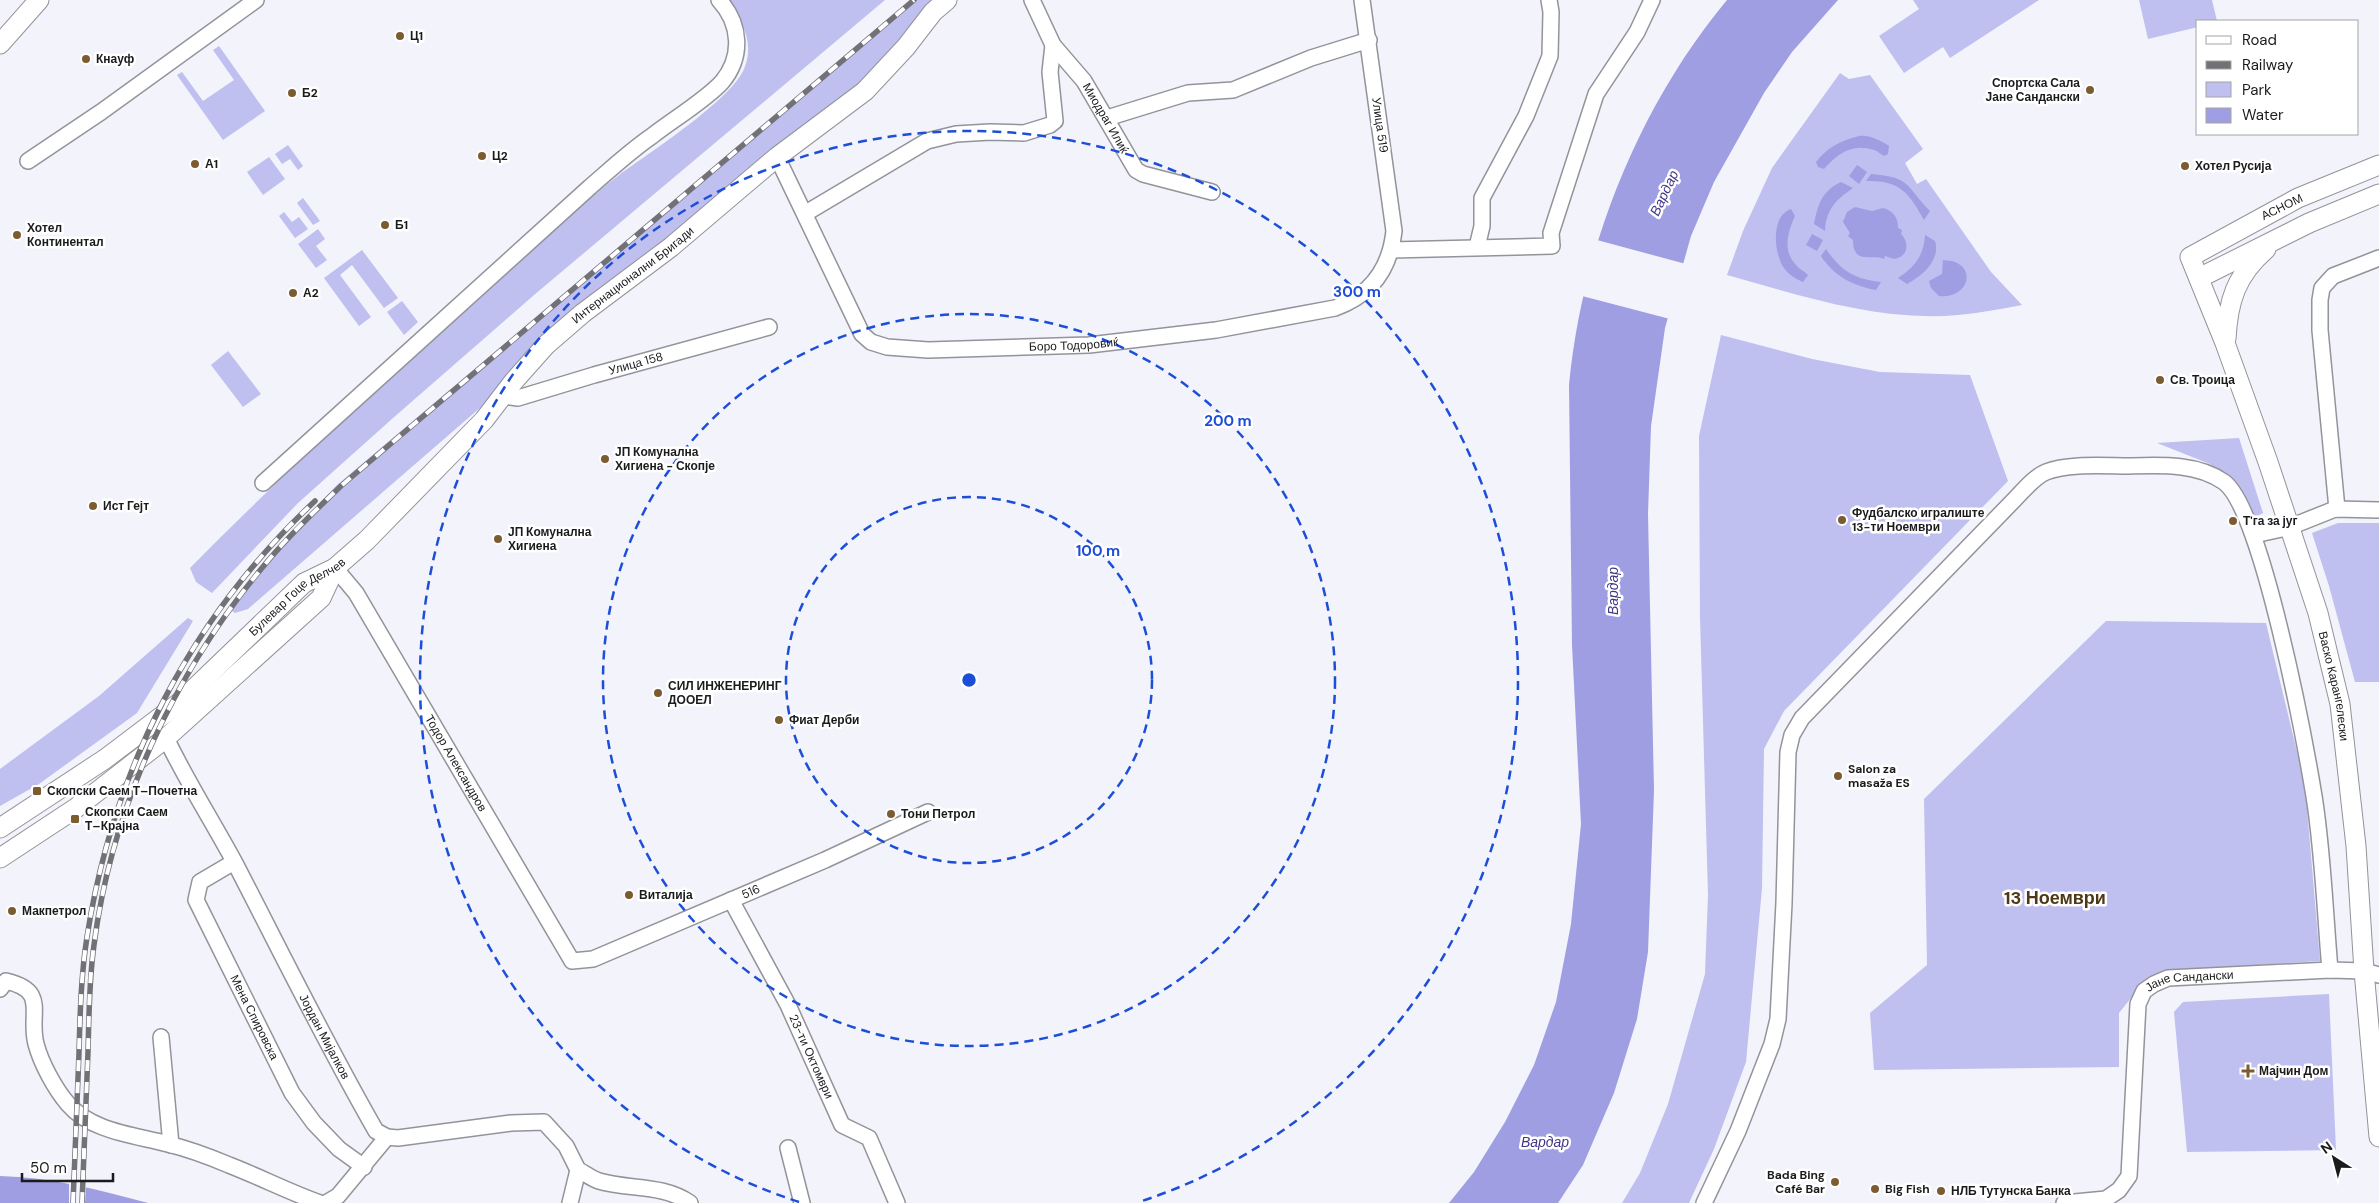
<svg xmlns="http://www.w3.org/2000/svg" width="2379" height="1203" font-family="'DM Sans',sans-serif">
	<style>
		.green { fill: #bfbff0 }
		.water { fill: #9f9ee2 }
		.pier { fill: #f2f3fb }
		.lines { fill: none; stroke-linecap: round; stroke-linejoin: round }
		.minor-casing { stroke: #93939a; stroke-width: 18 }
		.tertiary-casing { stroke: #93939a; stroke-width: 21 }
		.minor { stroke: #fff; stroke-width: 15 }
		.tertiary { stroke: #fff; stroke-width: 19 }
		.rail-casing { stroke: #717176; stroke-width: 5.5 }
		.rail { stroke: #fff; stroke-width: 4; stroke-dasharray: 11; stroke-linecap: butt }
		.ring { fill: none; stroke: #1d4ed8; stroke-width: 2.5; stroke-dasharray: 9 6 }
		.poi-dot { fill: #7a5c30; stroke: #fff; stroke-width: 2 }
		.labels { text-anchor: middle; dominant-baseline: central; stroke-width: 5; stroke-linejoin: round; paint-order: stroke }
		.poi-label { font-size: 12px; font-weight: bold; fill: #1b1b1e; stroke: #fff; text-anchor: start }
		.street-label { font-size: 12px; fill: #1b1b1e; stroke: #fff }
		.water-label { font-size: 14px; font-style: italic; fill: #413686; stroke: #fff }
		.district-label { font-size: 18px; font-weight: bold; fill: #4f3815; stroke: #fff }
		.centre { fill: #1d4ed8; stroke: #fff; stroke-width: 2.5 }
		.ring-label { font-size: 15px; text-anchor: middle; font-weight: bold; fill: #1d4ed8; stroke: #fff; stroke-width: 5; stroke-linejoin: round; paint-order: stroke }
	</style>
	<rect width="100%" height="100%" fill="#f2f3fb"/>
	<!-- green -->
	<g class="green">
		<path d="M 729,0 L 885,0 L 534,295 L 393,418 L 298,503 L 212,593 L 196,582 L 190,568 C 285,472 384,381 485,292 C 530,253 573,211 619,175 C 649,153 731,100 744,69 C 755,43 742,21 729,0 Z"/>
		<path d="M 912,0 L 942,0 L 873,74 L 504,387 L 248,609 L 235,613 L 228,608 L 266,559 L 337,485 Z"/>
		<path d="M 1913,0 L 2039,0 L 1950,58 L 1943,47 L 1904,73 L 1879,36 L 1919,9 Z"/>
		<path d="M 2139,0 L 2212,0 L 2217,21 L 2198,21 L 2198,27 L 2148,39 Z"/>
		<path d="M 219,46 L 265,111 L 223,140 L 177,75 L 182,72 L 203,101 L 234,80 L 213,50 Z"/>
		<path d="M 1840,73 L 1849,79 L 1870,75 L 1923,149 L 1905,163 L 1917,184 L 1926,179 L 1991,272 L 2022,305 C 2001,309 1979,313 1958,315 C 1879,322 1802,296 1727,275 L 1743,231 L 1772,168 Z"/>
		<path d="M 288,145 L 303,166 L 298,170 L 290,159 L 282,164 L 275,154 Z"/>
		<path d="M 269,157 L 285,179 L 263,195 L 247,172 Z"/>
		<path d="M 303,198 L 320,221 L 313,225 L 297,203 Z"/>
		<path d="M 284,212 L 292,222 L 299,217 L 308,229 L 295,238 L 279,216 Z"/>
		<path d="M 318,229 L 325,239 L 316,246 L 327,260 L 316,268 L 298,244 Z"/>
		<path d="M 362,250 L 398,298 L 384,308 L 352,265 L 340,275 L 371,317 L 359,326 L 324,278 Z"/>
		<path d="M 402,301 L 418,322 L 404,335 L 387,312 Z"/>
		<path d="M 1721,335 L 1812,359 L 1880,372 L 1970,375 L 2008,481 L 1784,711 L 1764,749 L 1762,888 L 1746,1062 L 1714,1149 L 1689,1203 L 1622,1203 L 1640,1173 L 1668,1104 L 1705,974 L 1708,895 L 1700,617 L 1699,436 Z"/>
		<path d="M 228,351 L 261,394 L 243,407 L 211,365 Z"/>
		<path d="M 2239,438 L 2263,513 L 2254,518 L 2233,481 L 2210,464 L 2157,443 Z"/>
		<path d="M 2338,523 L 2379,523 L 2379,682 L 2355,682 L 2329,586 L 2312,533 Z"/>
		<path d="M 188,618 L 193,621 L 137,713 L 39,784 L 0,806 L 0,769 L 99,696 Z"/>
		<path d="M 2106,621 L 2266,623 L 2305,785 L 2320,961 L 2164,971 L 2139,988 L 2119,1013 L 2119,1067 L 1874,1070 L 1870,1013 L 1927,965 L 1924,799 Z"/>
		<path d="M 2329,994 L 2336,1150 L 2187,1152 L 2174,1012 L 2183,1002 Z"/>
	</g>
	<!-- water -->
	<g class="water">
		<path d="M 1727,0 L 1838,0 L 1792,52 L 1764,93 L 1714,182 L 1691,236 L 1665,328 L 1651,426 L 1648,514 L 1654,790 L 1648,952 L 1637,1019 L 1614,1093 L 1583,1165 L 1558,1203 L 1449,1203 L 1474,1172 L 1505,1122 L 1534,1065 L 1556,1002 L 1571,924 L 1581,824 L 1572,645 L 1569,385 C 1582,248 1638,107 1727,0 Z"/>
		<path d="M 1859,136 C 1870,135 1879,140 1889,146 L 1888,154 L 1884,156 C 1880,154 1878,151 1874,150 C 1851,143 1838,154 1824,169 L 1818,167 L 1816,162 C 1828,147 1840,141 1859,136 Z"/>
		<path d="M 1857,165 L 1867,172 L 1859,184 L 1849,176 Z"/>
		<path d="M 1871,174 C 1912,177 1905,186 1930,211 L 1924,220 C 1909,193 1900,180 1866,181 Z"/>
		<path d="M 1841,182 L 1853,188 C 1836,200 1826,209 1825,231 L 1814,224 C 1818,204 1822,191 1841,182 Z"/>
		<path d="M 1855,207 L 1872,211 L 1883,208 C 1894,211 1898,218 1898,228 L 1902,230 L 1901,234 C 1910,243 1908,257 1894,259 L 1885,256 L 1884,259 C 1873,253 1853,266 1853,240 L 1848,236 L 1850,233 L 1843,222 L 1847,212 Z"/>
		<path d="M 1791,209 L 1795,216 C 1788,232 1782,250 1796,265 C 1799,269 1804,271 1808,275 L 1803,282 C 1796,279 1789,275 1784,268 C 1774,254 1770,216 1791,209 Z"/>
		<path d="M 1812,234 L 1823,240 L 1817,251 L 1806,245 Z"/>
		<path d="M 1925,235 L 1935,241 C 1941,260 1922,276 1907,284 L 1898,278 C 1915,267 1924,255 1925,235 Z"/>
		<path d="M 1826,249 C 1841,271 1854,279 1881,282 L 1876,290 C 1853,286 1834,276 1821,256 Z"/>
		<path d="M 1943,260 C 1947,261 1951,260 1955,262 C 1977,271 1966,299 1939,296 L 1931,288 L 1929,281 L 1942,274 Z"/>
		<path d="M 0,1176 C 50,1177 100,1190 148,1203 L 0,1203 Z"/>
	</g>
	<!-- pier -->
	<g class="pier">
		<path d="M 1597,240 L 1686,264 L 1670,319 L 1582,296 Z"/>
		<path d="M 69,1182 L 86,1185 L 85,1203 L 69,1203 Z"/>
	</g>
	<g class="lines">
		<!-- minor casing -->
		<g class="minor-casing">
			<g id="minor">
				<path id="s1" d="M 1032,0 L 1053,45 L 1084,81 L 1136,170 L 1143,174 L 1212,192"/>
				<path d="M 1107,118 L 1188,93 L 1233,90 L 1311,58 L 1369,40"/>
				<path id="s2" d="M 777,157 L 862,334 L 871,342 L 887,347 L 928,350 L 1089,345 L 1216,330 L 1335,308 C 1371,295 1390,269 1394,231 L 1362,0"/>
				<path d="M 28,161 L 101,112 L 256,0"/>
				<path d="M 806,213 L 927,141 L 956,134 L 990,132 L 1024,133 L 1050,125 L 1055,121 L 1050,72 L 1053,45"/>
				<path d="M 1477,247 L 1482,226 L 1482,198 L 1526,116 L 1550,56 L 1551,12 L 1549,0"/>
				<path d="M 1391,250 L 1552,246 L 1551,233 L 1596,94 L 1637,32 L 1652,0"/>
				<path id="s3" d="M 503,396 L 518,398 L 594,375 L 769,327"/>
				<path d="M 263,483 L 590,187 C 611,169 630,151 652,136 C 671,121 707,99 722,82 C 743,57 741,24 719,0"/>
				<path d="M 2337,509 L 2320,330 L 2320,300 L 2322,288 L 2333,276 L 2379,258"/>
				<path d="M 2254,535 L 2290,527 L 2335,509 L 2379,510"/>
				<path id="s4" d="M 335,568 L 356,593 L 572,961 L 593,959 L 825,860 L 928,812"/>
				<path id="s5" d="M 166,738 C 187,782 213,822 236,865 C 282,954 326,1044 376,1131 L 387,1137 L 398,1138 L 511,1123 L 544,1122 L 566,1146 L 578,1170"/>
				<path id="s6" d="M 234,862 L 200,882 L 196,900 L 292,1093 L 314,1123 L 339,1149 L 364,1167"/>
				<path id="s7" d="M 731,900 L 788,1005 L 842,1125 L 869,1138 L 897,1203"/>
				<path d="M 0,989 L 6,981 C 49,991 28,1013 36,1044 C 41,1063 55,1089 68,1104 C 92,1132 135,1135 168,1144 C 189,1149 210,1157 229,1165 C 260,1177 289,1192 320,1203"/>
				<path d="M 161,1037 L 171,1145"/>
				<path d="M 788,1148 L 802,1203"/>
				<path d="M 578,1170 C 585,1173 592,1179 599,1181 C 629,1190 663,1184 690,1203"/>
				<path d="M 326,1203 L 338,1196 L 387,1137"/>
				<path d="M 570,1203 L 578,1170"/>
				<path d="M 1704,1203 L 1738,1131 L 1772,1044 L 1778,1019 L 1784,903 L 1788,752 L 1792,735 L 1802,718 L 2015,499 C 2024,490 2034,477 2046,472 C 2068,463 2106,466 2129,466 C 2161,465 2197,463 2224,482 C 2262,509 2305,742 2314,796 C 2323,852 2325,913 2330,970"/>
				<path id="s8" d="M 2064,1203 L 2106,1199 L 2119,1190 L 2129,1176 L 2138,1004 L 2144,991 L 2154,984 L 2168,978 L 2330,970 L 2364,971 L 2379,975"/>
			</g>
		</g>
		<!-- tertiary casing -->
		<g class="tertiary-casing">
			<g id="tertiary">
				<path d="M 0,44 L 39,0"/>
				<path id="s9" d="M 2379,165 L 2298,198 L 2190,257 L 2225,343 L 2268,462 L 2318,613 L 2340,704 L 2356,846 L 2364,971 L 2379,1137"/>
				<path d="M 2199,278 L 2309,223 L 2379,194"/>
				<path d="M 2226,339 C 2228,301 2236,275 2266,249"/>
				<path id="s10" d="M 0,828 L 105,759 L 179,703 L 304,583 L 335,568 L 367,540 L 484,420 L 514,381 L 546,345 L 583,313 L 671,247 L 777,157 L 865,91 L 906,47 L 933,12 L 947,0"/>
				<path d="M 0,858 L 76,808 L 166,738 L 321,598 L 335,568"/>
			</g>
		</g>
		<!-- minor -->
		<use href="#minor" class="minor"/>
		<!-- tertiary -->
		<use href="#tertiary" class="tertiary"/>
		<!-- rail casing -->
		<g class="rail-casing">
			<g id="rail">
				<path d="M 73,1203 C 75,1153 77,1103 79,1053 C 80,1014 81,975 87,937 C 113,769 190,618 315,501"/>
				<path d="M 82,1203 C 84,1153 86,1102 88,1052 C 89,1016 89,980 94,945 C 112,805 176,669 267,562 C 290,534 316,510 342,485 L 914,0"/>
			</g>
		</g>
		<!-- rail -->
		<use href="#rail" class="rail"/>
	</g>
	<!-- distance rings -->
	<g class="ring">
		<circle cx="969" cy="680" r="183"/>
		<circle cx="969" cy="680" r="366"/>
		<path d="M799 1202A549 549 0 1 1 1139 1202"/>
	</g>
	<!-- markers -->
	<g class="poi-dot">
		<circle cx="400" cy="36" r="5"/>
		<circle cx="86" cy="59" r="5"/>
		<circle cx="2090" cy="90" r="5"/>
		<circle cx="292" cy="93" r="5"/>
		<circle cx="482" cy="156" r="5"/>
		<circle cx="195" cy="164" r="5"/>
		<circle cx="2185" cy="166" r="5"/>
		<circle cx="385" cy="225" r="5"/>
		<circle cx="17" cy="235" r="5"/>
		<circle cx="293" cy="293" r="5"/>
		<circle cx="2160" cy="380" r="5"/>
		<circle cx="605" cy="459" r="5"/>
		<circle cx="93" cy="506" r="5"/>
		<circle cx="1842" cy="520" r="5"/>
		<circle cx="2233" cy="521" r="5"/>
		<circle cx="498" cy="539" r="5"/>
		<circle cx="658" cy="693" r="5"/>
		<circle cx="779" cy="720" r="5"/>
		<circle cx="1838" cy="776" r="5"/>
		<rect x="32" y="786" width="10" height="10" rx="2.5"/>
		<circle cx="891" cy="814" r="5"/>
		<rect x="70" y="814" width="10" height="10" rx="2.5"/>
		<circle cx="629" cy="895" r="5"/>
		<circle cx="12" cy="911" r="5"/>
		<path d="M2245.5 1063.5h5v5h5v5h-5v5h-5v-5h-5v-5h5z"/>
		<circle cx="1835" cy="1182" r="5"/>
		<circle cx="1875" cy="1189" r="5"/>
		<circle cx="1941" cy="1191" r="5"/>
	</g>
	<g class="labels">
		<!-- poi labels -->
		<g class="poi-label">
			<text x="410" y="36">Ц1</text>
			<text x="96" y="59">Кнауф</text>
			<text x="2080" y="83" text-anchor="end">Спортска Сала<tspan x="2080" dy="14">Јане Сандански</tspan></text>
			<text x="302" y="93">Б2</text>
			<text x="492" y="156">Ц2</text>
			<text x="205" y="164">А1</text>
			<text x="2195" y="166">Хотел Русија</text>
			<text x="395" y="225">Б1</text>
			<text x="27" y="228">Хотел<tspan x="27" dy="14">Континентал</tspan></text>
			<text x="303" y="293">А2</text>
			<text x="2170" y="380">Св. Троица</text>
			<text x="615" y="452">ЈП Комунална<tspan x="615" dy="14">Хигиена - Скопје</tspan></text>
			<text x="103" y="506">Ист Гејт</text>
			<text x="1852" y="513">Фудбалско игралиште<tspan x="1852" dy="14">13-ти Ноември</tspan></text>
			<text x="2243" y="521">Т'га за југ</text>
			<text x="508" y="532">ЈП Комунална<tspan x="508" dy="14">Хигиена</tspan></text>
			<text x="668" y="686">СИЛ ИНЖЕНЕРИНГ<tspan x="668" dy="14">ДООЕЛ</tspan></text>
			<text x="789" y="720">Фиат Дерби</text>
			<text x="1848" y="769">Salon za<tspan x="1848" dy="14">masaža ES</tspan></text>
			<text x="47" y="791">Скопски Саем Т–Почетна</text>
			<text x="85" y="812">Скопски Саем<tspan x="85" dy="14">Т–Крајна</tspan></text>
			<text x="901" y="814">Тони Петрол</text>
			<text x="639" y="895">Виталија</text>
			<text x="22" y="911">Макпетрол</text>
			<text x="2259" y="1071">Мајчин Дом</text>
			<text x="1825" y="1175" text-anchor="end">Bada Bing<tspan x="1825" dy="14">Café Bar</tspan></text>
			<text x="1885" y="1189">Big Fish</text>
			<text x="1951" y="1191">НЛБ Тутунска Банка</text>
		</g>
		<!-- street labels -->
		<g class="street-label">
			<text stroke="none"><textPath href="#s1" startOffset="140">Миодраг Илиќ</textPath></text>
			<text transform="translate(1380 125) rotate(82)">Улица 519</text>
			<text transform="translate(2282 207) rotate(-26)">АСНОМ</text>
			<text stroke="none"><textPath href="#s10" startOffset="845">Интернационални Бригади</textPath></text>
			<text stroke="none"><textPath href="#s2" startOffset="412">Боро Тодоровиќ</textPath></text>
			<text stroke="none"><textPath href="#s3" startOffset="138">Улица 158</textPath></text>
			<text stroke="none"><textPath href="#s10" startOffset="378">Булевар Гоце Делчев</textPath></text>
			<text stroke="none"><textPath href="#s9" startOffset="664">Васко Карангелески</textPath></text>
			<text stroke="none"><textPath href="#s4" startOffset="230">Тодор Александров</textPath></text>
			<text stroke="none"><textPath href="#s4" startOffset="652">516</textPath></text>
			<text stroke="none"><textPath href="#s8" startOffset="310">Јане Сандански</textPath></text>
			<text stroke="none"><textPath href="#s6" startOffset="189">Мена Спировска</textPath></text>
			<text stroke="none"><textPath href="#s5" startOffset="338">Јордан Мијалков</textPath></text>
			<text stroke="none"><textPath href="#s7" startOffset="176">23-ти Октомври</textPath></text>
		</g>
		<!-- water labels -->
		<g class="water-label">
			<text transform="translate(1664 193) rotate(-65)">Вардар</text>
			<text transform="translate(1613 591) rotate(-90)">Вардар</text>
			<text x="1545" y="1142">Вардар</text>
		</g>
		<!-- district labels -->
		<g class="district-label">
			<text x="2055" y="898">13 Ноември</text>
		</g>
	</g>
	<circle cx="969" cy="680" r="8" class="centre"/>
	<g class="ring-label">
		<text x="1357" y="297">300 m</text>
		<text x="1228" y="426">200 m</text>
		<text x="1098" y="556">100 m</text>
	</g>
	<!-- legend -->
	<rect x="2196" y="20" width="162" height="115" fill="#ffffff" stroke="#a4a4a5"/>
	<rect x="2206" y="36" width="25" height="8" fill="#ffffff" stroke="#a4a4a5"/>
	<text x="2242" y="45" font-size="15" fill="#1b1b1e">Road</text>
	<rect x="2206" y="61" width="25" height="8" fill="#717176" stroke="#a4a4a5"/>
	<text x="2242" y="70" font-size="15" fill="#1b1b1e">Railway</text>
	<rect x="2206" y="82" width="25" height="15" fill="#bfbff0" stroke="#a4a4a5"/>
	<text x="2242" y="95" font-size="15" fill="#1b1b1e">Park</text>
	<rect x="2206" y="108" width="25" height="15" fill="#9f9ee2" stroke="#a4a4a5"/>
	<text x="2242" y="120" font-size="15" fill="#1b1b1e">Water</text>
	<!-- north arrow -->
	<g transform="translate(2334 1158) rotate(324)" stroke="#ffffff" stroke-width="4" paint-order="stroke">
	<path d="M0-4L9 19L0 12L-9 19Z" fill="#1b1b1e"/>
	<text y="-8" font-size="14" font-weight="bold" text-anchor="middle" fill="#1b1b1e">N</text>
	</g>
	<!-- scale -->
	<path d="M22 1173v8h91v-8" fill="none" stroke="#1b1b1e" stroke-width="2.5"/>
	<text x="30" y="1173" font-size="15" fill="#1b1b1e" stroke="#ffffff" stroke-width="4" paint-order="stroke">50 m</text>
</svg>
